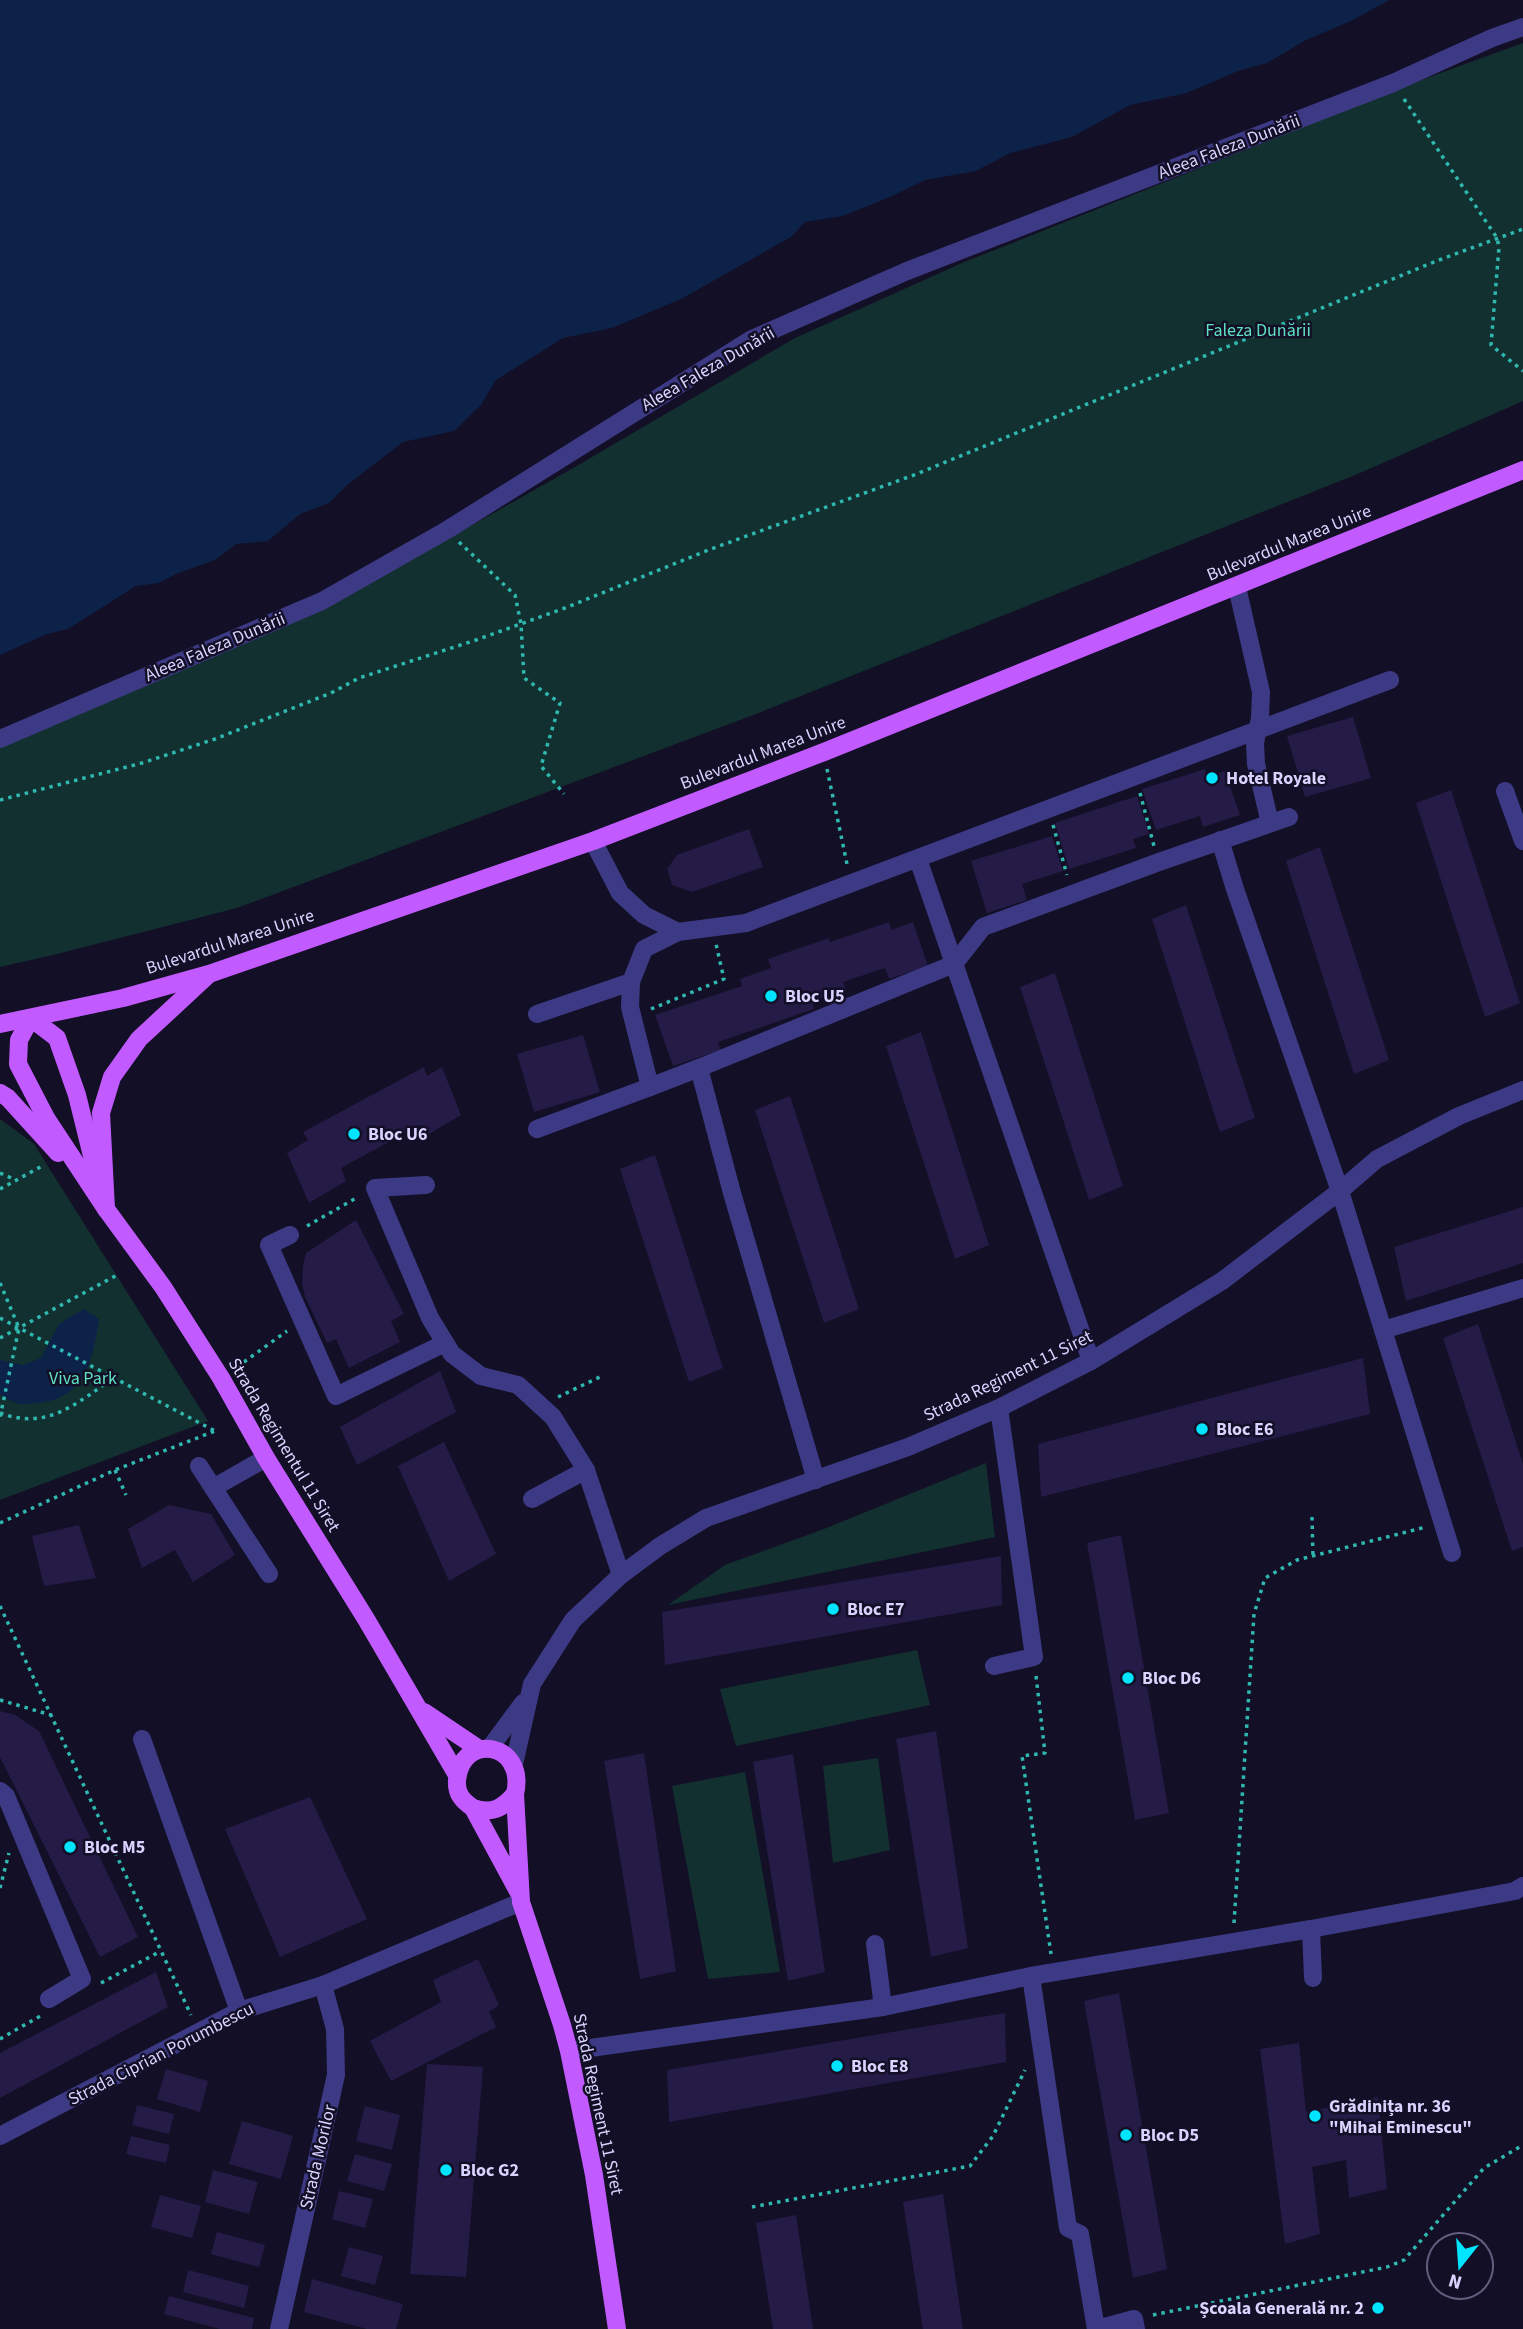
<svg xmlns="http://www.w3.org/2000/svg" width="1523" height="2329" font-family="'Source Sans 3',sans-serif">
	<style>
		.green { fill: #12302f }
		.water { fill: #0c2248 }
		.building { fill: #241b47 }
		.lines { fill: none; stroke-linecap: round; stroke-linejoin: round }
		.path { stroke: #2fb8b0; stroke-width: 3.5; stroke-dasharray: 3.5 5; stroke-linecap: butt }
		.minor { stroke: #3d3a85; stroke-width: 18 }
		.major { stroke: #c25bff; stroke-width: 18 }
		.poi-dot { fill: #00e5ff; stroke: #130f26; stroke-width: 2.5 }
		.labels { text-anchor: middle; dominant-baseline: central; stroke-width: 5; stroke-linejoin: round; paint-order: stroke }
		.street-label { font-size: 18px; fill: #d9d4ff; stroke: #130f26 }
		.park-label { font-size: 18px; fill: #5fe0c0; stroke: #130f26 }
		.poi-label { font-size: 18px; font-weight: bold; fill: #d9d4ff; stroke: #130f26; text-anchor: start }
	</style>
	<rect width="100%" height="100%" fill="#130f26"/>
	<!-- green -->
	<g class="green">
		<path d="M 1523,43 L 1523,401 L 1360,473 L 756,714 L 237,908 L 53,955 L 0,967 L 0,746 L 403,564 L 568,471 L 795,338 L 962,263 L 1413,83 Z"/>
		<path d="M 0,1119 L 34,1144 L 208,1421 L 0,1500 Z"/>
		<path d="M 986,1463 L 995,1537 L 668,1605 L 725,1565 L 824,1529 Z"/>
		<path d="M 917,1650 L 930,1705 L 736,1746 L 720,1689 Z"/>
		<path d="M 878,1758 L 890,1850 L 833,1863 L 823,1766 Z"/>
		<path d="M 745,1772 L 780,1972 L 708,1979 L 672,1786 Z"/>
	</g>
	<!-- water -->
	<g class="water">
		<path d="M 0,0 L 1389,0 L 1351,21 L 1306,40 L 1267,63 L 1238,71 L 1187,93 L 1130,105 L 1072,137 L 1010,153 L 976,171 L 925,180 L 890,197 L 843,216 L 805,222 L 791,237 L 681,299 L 612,328 L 563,338 L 496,380 L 481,405 L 454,431 L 403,442 L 347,485 L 329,503 L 300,514 L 268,541 L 236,544 L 215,560 L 176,574 L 159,583 L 136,586 L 68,629 L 47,634 L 0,655 Z"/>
		<path d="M 84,1309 L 99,1319 C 93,1360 85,1399 37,1403 C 32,1403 25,1405 20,1404 C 14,1403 6,1398 0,1395 L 0,1360 L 23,1365 L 41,1358 L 59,1324 Z"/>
	</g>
	<!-- building -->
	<g class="building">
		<path d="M 1353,717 L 1371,778 L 1305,797 L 1287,736 Z"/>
		<path d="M 1205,769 L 1207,777 L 1225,771 L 1240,815 L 1203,827 L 1200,816 L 1156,830 L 1142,789 Z"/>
		<path d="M 1451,790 L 1520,1003 L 1485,1017 L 1416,803 Z"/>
		<path d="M 1137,796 L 1149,834 L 1133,839 L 1136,848 L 1069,869 L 1055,823 Z"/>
		<path d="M 749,829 L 763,867 L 692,892 L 672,885 L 667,869 L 677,855 Z"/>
		<path d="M 1052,836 L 1063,871 L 1022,884 L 1027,900 L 987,913 L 971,861 Z"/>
		<path d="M 1320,847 L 1389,1060 L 1354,1074 L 1286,861 Z"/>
		<path d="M 1186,905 L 1255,1118 L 1220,1132 L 1152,919 Z"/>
		<path d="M 889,922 L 891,930 L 913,922 L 928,966 L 889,979 L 885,968 L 843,982 L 846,990 L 812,1001 L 814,1009 L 718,1042 L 721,1050 L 673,1066 L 655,1015 L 742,986 L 740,979 L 771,968 L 768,959 L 829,938 L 830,942 Z"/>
		<path d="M 1055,973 L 1123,1186 L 1089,1200 L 1020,987 Z"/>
		<path d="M 921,1032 L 989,1245 L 955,1259 L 886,1046 Z"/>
		<path d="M 583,1035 L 600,1092 L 534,1112 L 517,1054 Z"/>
		<path d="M 424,1067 L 427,1076 L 442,1067 L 461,1115 L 424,1137 L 420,1125 L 341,1168 L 346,1181 L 309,1203 L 287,1153 L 308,1140 L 303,1132 Z"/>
		<path d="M 790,1096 L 859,1309 L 824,1323 L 755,1110 Z"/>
		<path d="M 655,1155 L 723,1368 L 689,1382 L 620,1169 Z"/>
		<path d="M 1523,1207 L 1523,1263 L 1406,1301 L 1394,1247 Z"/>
		<path d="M 356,1220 L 404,1314 L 391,1321 L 400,1342 L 349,1368 L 336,1339 L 327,1343 L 305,1297 L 302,1284 L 303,1266 L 306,1253 Z"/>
		<path d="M 1478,1324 L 1523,1464 L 1523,1547 L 1512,1551 L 1443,1338 Z"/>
		<path d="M 1363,1358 L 1370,1414 L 1041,1497 L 1038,1444 Z"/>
		<path d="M 440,1371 L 456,1412 L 357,1465 L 340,1427 Z"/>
		<path d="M 444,1442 L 496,1554 L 449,1581 L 398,1466 Z"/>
		<path d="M 169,1505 L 211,1514 L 235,1555 L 193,1582 L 175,1550 L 142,1568 L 128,1529 Z"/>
		<path d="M 79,1525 L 96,1578 L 44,1586 L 32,1536 Z"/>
		<path d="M 1121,1535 L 1169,1813 L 1135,1820 L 1087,1543 Z"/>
		<path d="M 1001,1556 L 1002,1605 L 665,1665 L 662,1612 Z"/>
		<path d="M 0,1711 L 15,1715 L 39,1731 L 138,1937 L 100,1957 L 0,1757 Z"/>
		<path d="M 936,1731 L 968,1948 L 931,1957 L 896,1739 Z"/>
		<path d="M 644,1753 L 676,1971 L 640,1979 L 604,1761 Z"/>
		<path d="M 793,1754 L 825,1972 L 788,1981 L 753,1762 Z"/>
		<path d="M 310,1797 L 367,1919 L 280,1957 L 225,1829 Z"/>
		<path d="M 478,1959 L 499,2005 L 489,2012 L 496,2027 L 391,2081 L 370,2041 L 441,2002 L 433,1980 Z"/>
		<path d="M 156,1972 L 168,2007 L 0,2098 L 0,2053 Z"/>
		<path d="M 1119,1993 L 1167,2269 L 1133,2278 L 1084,2001 Z"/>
		<path d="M 1005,2013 L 1006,2062 L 669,2122 L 667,2070 Z"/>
		<path d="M 1299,2043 L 1306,2112 L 1378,2097 L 1387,2189 L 1349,2198 L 1346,2160 L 1312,2167 L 1320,2234 L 1285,2244 L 1260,2049 Z"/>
		<path d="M 427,2064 L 483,2067 L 466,2277 L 410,2274 Z"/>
		<path d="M 166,2069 L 208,2081 L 200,2112 L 157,2099 Z"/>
		<path d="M 137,2105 L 174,2114 L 169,2134 L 132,2125 Z"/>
		<path d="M 365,2106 L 400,2115 L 392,2150 L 356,2141 Z"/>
		<path d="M 242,2121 L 293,2136 L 281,2179 L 229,2164 Z"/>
		<path d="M 131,2136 L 170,2145 L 166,2163 L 126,2154 Z"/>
		<path d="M 355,2154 L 392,2164 L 384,2191 L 347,2181 Z"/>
		<path d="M 213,2170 L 258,2182 L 249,2214 L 205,2202 Z"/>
		<path d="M 339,2191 L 373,2199 L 365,2228 L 332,2219 Z"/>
		<path d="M 943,2194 L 963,2329 L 923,2329 L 903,2202 Z"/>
		<path d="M 160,2195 L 201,2206 L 192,2238 L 151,2227 Z"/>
		<path d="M 796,2215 L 813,2329 L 773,2329 L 756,2223 Z"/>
		<path d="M 217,2232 L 265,2245 L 259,2267 L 211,2254 Z"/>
		<path d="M 349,2247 L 383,2256 L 375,2285 L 341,2276 Z"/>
		<path d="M 188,2270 L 249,2286 L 244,2308 L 183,2292 Z"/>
		<path d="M 312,2279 L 403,2304 L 396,2329 L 367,2329 L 304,2312 Z"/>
		<path d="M 169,2296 L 254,2318 L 252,2329 L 220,2329 L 164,2314 Z"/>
	</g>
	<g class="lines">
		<!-- path -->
		<g class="path">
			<path d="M 1404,99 L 1497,238 L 1499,247 L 1491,345 L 1523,371"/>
			<path d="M 459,542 L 515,595 L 521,624 L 524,678 L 560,703 L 541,766 L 564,794"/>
			<path d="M 827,769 L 847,864"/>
			<path d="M 1140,793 L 1154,846"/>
			<path d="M 0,800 L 142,763 L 215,739 L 331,693 L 359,678 L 476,640 L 565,608 L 711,549 L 914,475 L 1439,260 L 1523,229"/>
			<path d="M 1053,825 L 1067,875"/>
			<path d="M 651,1009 L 724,979 L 716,944"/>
			<path d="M 0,1173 L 16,1180"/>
			<path d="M 0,1189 L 44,1165"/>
			<path d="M 307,1226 L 358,1197"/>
			<path d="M 0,1283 L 19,1328 L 0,1417"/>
			<path d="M 0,1318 L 215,1431"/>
			<path d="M 0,1338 L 119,1274"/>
			<path d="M 237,1367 L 287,1331"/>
			<path d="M 558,1397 L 604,1375"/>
			<path d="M 0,1413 C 48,1431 76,1403 114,1378"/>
			<path d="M 115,1470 L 126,1495"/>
			<path d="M 1312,1517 L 1313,1557"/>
			<path d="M 0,1523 L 115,1470 L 215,1431"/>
			<path d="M 0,1606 L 191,2015"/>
			<path d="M 1036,1676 L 1045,1753 L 1022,1756 L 1051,1954"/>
			<path d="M 0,1700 L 51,1715"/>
			<path d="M 0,1888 L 9,1853"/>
			<path d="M 1234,1923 L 1254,1614 L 1265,1578 L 1297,1560 L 1426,1527"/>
			<path d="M 101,1983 L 161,1951"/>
			<path d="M 0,2039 L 42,2015"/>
			<path d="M 752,2207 L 970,2166 L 993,2136 L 1025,2070"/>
			<path d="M 1153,2315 L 1387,2267 L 1404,2260 L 1484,2168 L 1523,2145"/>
		</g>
		<!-- minor -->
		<g class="minor">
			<path d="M 1237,587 L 1261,692 L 1260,718 L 1255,743 L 1256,764 L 1270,823"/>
			<path d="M 0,739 L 322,601 L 447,530 L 752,339 L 907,271 L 1393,83 L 1492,38 L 1523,27"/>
			<path d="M 1505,791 L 1523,841"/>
			<path d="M 1220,840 L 1235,889 L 1340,1191 L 1452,1553"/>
			<path d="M 593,841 L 620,893 L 644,915 L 678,932"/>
			<path d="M 918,859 L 1091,1361"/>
			<path d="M 537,1014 L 631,982"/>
			<path d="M 699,1068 L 954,964 L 983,927 L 1159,862 L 1289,817"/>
			<path d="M 537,1129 L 650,1087"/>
			<path d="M 426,1185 L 375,1188 L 430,1318 L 452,1354 L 481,1376 L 518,1385 L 553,1417 L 586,1470 L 621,1575"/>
			<path d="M 290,1235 L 269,1245 L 336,1396 L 445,1343"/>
			<path d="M 1383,1330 L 1523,1288"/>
			<path d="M 199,1466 L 269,1574"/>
			<path d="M 816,1480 L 732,1193 L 699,1068 L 650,1087 L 630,1007 L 631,982 L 644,949 L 678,932 L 746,923 L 1390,680"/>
			<path d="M 213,1488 L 266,1458"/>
			<path d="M 532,1499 L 586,1470"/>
			<path d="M 994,1666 L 1034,1657 L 999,1408"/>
			<path d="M 142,1739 L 239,2011"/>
			<path d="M 489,1749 L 523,1703"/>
			<path d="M 514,1764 L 532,1684 L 573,1620 L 621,1575 L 660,1546 L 706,1518 L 908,1447 L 999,1408 L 1091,1361 L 1222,1281 L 1340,1191 L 1377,1159 L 1459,1116 L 1523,1090"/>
			<path d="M 0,1791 L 6,1796 L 82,1979 L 49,1999"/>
			<path d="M 1311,1929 L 1515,1891 L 1523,1886"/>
			<path d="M 875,1944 L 883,2007"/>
			<path d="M 1031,1976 L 1068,2228 L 1080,2234 L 1096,2329"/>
			<path d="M 569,2051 L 883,2007 L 1031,1976 L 1311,1929 L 1313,1978"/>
			<path d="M 0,2136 L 239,2011 L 323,1985 L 521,1902"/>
			<path d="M 279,2329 L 336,2075 L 335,2029 L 323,1985"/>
			<path d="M 1097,2329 L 1134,2319 L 1136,2329"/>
		</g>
		<!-- major -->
		<g class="major">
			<path d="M 31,1018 L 19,1040 L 18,1064 L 46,1118 L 106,1209 L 163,1287 L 221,1378 L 266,1458 L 366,1619 L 457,1775"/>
			<path d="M 31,1018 L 57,1038 L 77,1095 L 96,1172"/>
			<path d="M 0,1024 L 123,998 L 209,974 L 593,841 L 824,752 L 1523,470"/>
			<path d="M 0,1093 L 8,1098 L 58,1153"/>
			<path d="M 106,1209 L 101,1113 L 112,1077 L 139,1039 L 207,976"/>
			<path d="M 424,1712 L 479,1749"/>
			<path d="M 473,1808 C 492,1814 502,1809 515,1794"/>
			<path d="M 519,1893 L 473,1808 C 463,1801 456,1794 457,1781 C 461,1731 527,1742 515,1794 L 521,1902 L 562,2025 L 569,2051 L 594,2175 L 617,2329"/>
		</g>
	</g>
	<!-- markers -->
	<g class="poi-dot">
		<circle cx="1212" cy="778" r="7"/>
		<circle cx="771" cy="996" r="7"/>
		<circle cx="354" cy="1134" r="7"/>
		<circle cx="1202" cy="1429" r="7"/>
		<circle cx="833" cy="1609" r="7"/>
		<circle cx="1128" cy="1678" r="7"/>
		<circle cx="70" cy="1847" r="7"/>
		<circle cx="837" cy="2066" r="7"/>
		<circle cx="1315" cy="2116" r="7"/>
		<circle cx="1126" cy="2135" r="7"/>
		<circle cx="446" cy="2170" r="7"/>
		<circle cx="1378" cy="2308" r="7"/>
	</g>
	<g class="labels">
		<!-- street labels -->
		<g class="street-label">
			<text transform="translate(1229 147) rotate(-21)">Aleea Faleza Dunării</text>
			<text transform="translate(708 369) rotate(-30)">Aleea Faleza Dunării</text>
			<text transform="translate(1289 543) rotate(-22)">Bulevardul Marea Unire</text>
			<text transform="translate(215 647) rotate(-23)">Aleea Faleza Dunării</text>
			<text transform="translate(763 753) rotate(-21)">Bulevardul Marea Unire</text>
			<text transform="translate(230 942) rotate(-18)">Bulevardul Marea Unire</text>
			<text transform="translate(1008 1376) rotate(-26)">Strada Regiment 11 Siret</text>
			<text transform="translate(284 1445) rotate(59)">Strada Regimentul 11 Siret</text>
			<text transform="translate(161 2054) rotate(-27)">Strada Ciprian Porumbescu</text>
			<text transform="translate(598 2104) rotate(78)">Strada Regiment 11 Siret</text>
			<text transform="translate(318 2157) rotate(-77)">Strada Morilor</text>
		</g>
		<!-- park labels -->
		<g class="park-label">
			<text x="1258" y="330">Faleza Dunării</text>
			<text x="83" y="1378">Viva Park</text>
		</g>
		<!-- poi labels -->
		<g class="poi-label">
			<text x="1226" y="778">Hotel Royale</text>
			<text x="785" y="996">Bloc U5</text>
			<text x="368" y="1134">Bloc U6</text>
			<text x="1216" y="1429">Bloc E6</text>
			<text x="847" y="1609">Bloc E7</text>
			<text x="1142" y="1678">Bloc D6</text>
			<text x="84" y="1847">Bloc M5</text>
			<text x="851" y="2066">Bloc E8</text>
			<text x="1329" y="2106">Grădinița nr. 36<tspan x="1329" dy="21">"Mihai Eminescu"</tspan></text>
			<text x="1140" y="2135">Bloc D5</text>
			<text x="460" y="2170">Bloc G2</text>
			<text x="1364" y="2308" text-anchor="end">Școala Generală nr. 2</text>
		</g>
	</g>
	<!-- north arrow -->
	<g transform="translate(1460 2266) rotate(197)"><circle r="33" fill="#130f26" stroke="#625e7d" stroke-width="2"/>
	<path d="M0-5L12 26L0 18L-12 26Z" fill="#00e5ff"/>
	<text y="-10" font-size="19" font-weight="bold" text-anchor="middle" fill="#d9d4ff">N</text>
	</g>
</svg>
